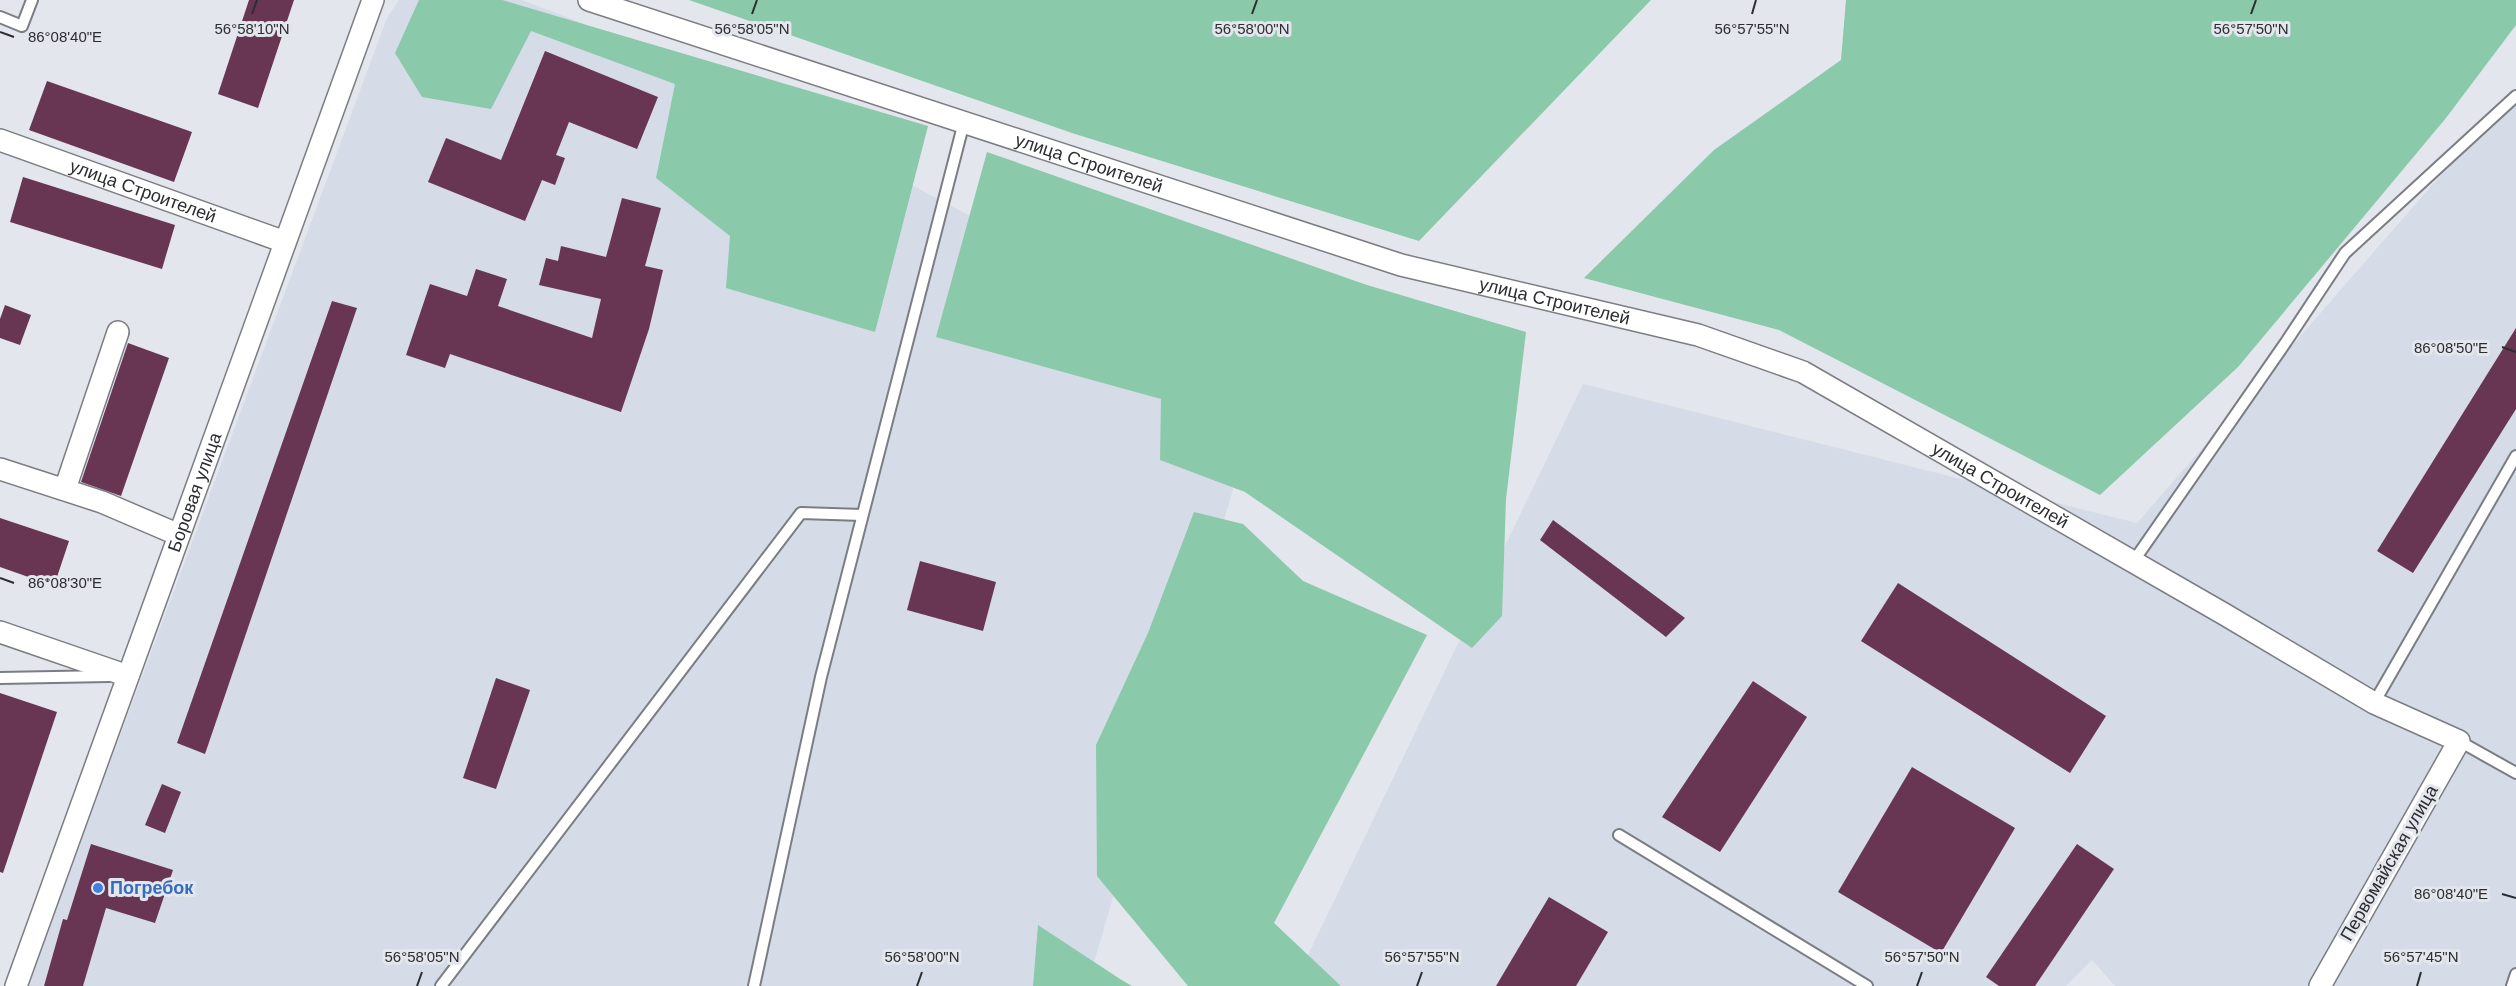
<svg xmlns="http://www.w3.org/2000/svg" width="2516" height="986" font-family="Arial,sans-serif">
	<style>
		.built { fill: #d5dce8 }
		.green { fill: #8ac9a9 }
		.building { fill: #683553 }
		.lines { fill: none; stroke-linecap: round; stroke-linejoin: round }
		.lane-casing { stroke: #7b7d83; stroke-width: 14 }
		.street-casing { stroke: #7b7d83; stroke-width: 24 }
		.lane { stroke: #fff; stroke-width: 10 }
		.street { stroke: #fff; stroke-width: 21 }
		.ticks { fill: none; stroke: #2c2d30; stroke-width: 2 }
		.shop-dot { fill: #3f7fe0; stroke: #e3e6ec; stroke-width: 2 }
		.labels { text-anchor: middle; dominant-baseline: central; stroke-width: 6; stroke-linejoin: round; paint-order: stroke }
		.street-label { font-size: 18px; fill: #2c2d30; stroke: #e3e6ec }
		.shop-label { font-size: 18px; font-weight: bold; fill: #366cbe; stroke: #e3e6ec; text-anchor: start }
		.ticks-label { font-size: 15px; text-anchor: middle; fill: #2c2d30; stroke: #e3e6ec; stroke-width: 6; stroke-linejoin: round; paint-order: stroke }
	</style>
	<rect width="100%" height="100%" fill="#e3e6ec"/>
	<!-- built -->
	<g class="built">
		<path d="M 399,0 L 522,0 L 671,57 L 1267,374 L 1087,986 L 27,986 L 387,18 Z"/>
		<path d="M 2516,89 L 2516,986 L 2115,986 L 2092,960 L 2066,986 L 1293,986 L 1583,384 L 2137,523 Z"/>
	</g>
	<!-- green -->
	<g class="green">
		<path d="M 419,0 L 502,0 L 928,126 L 875,332 L 726,288 L 730,236 L 656,178 L 675,84 L 531,31 L 491,109 L 422,97 L 395,53 Z"/>
		<path d="M 689,0 L 1651,0 L 1419,241 L 1072,133 Z"/>
		<path d="M 1846,0 L 2516,0 L 2516,25 L 2446,118 L 2238,367 L 2100,495 L 1779,330 L 1584,278 L 1714,150 L 1841,60 Z"/>
		<path d="M 987,152 L 1367,285 L 1526,332 L 1506,499 L 1502,616 L 1472,648 L 1245,492 L 1160,460 L 1161,399 L 936,337 Z"/>
		<path d="M 1194,512 L 1243,524 L 1303,581 L 1427,635 L 1274,923 L 1341,986 L 1188,986 L 1097,876 L 1096,745 L 1148,633 Z"/>
		<path d="M 1038,925 L 1120,979 L 1132,986 L 1033,986 Z"/>
	</g>
	<!-- building -->
	<g class="building">
		<path d="M 249,0 L 294,0 L 258,108 L 218,94 Z"/>
		<path d="M 545,51 L 658,97 L 637,149 L 569,122 L 556,155 L 565,158 L 555,185 L 542,180 L 525,221 L 428,182 L 446,138 L 501,160 Z"/>
		<path d="M 47,81 L 192,132 L 174,182 L 29,130 Z"/>
		<path d="M 23,177 L 175,225 L 162,269 L 10,222 Z"/>
		<path d="M 622,198 L 661,208 L 645,266 L 663,270 L 649,329 L 621,412 L 450,354 L 445,368 L 406,355 L 430,284 L 467,296 L 476,269 L 507,279 L 498,306 L 592,338 L 601,299 L 539,285 L 546,258 L 558,261 L 561,246 L 606,257 Z"/>
		<path d="M 332,301 L 357,308 L 205,754 L 177,743 Z"/>
		<path d="M 5,305 L 31,315 L 20,345 L 0,338 L 0,319 Z"/>
		<path d="M 2516,328 L 2516,409 L 2413,573 L 2377,551 Z"/>
		<path d="M 128,343 L 169,358 L 121,496 L 81,482 Z"/>
		<path d="M 0,518 L 69,541 L 54,586 L 0,567 Z"/>
		<path d="M 1553,520 L 1685,618 L 1666,637 L 1540,540 Z"/>
		<path d="M 920,561 L 996,582 L 983,631 L 907,610 Z"/>
		<path d="M 1898,583 L 2106,716 L 2070,773 L 1861,641 Z"/>
		<path d="M 496,678 L 530,690 L 496,789 L 463,778 Z"/>
		<path d="M 1753,681 L 1807,717 L 1720,852 L 1662,817 Z"/>
		<path d="M 0,693 L 57,712 L 3,873 L 0,872 Z"/>
		<path d="M 1912,767 L 2015,828 L 1941,953 L 1838,892 Z"/>
		<path d="M 162,784 L 181,792 L 165,833 L 145,825 Z"/>
		<path d="M 91,844 L 173,870 L 155,923 L 106,908 L 83,986 L 44,986 L 63,919 L 67,920 Z"/>
		<path d="M 2077,844 L 2114,869 L 2035,986 L 1999,986 L 1986,977 Z"/>
		<path d="M 1549,897 L 1608,932 L 1576,986 L 1496,986 Z"/>
	</g>
	<g class="lines">
		<!-- lane casing -->
		<g class="lane-casing">
			<g id="lane">
				<path d="M 0,17 L 22,26 L 32,0"/>
				<path d="M 2133,562 L 2286,342 L 2345,253 L 2516,96"/>
				<path d="M 0,678 L 109,676"/>
				<path d="M 2374,703 L 2516,456"/>
				<path d="M 2459,741 L 2516,773"/>
				<path d="M 1619,835 L 1867,986"/>
				<path d="M 441,986 L 801,513 L 862,515"/>
				<path d="M 754,986 L 821,677 L 964,122"/>
				<path d="M 2512,986 L 2516,974"/>
			</g>
		</g>
		<!-- street casing -->
		<g class="street-casing">
			<g id="street">
				<path id="s1" d="M 589,0 L 1401,265 L 1698,335 L 1803,372 L 2224,614 L 2374,703 L 2459,741 L 2320,986"/>
				<path id="s2" d="M 0,140 L 285,242"/>
				<path d="M 0,469 L 102,502 L 179,535"/>
				<path d="M 65,489 L 118,332"/>
				<path d="M 0,632 L 128,676"/>
				<path id="s3" d="M 16,986 L 373,0"/>
			</g>
		</g>
		<!-- lane -->
		<use href="#lane" class="lane"/>
		<!-- street -->
		<use href="#street" class="street"/>
	</g>
	<!-- ticks -->
	<path class="ticks" d="M 252,14 L 257,0M 752,14 L 757,0M 1252,14 L 1257,0M 1752,14 L 1756,0M 2251,14 L 2256,0M 0,32 L 14,37M 2502,347 L 2516,352M 0,578 L 14,583M 2502,894 L 2516,898M 417,986 L 422,972M 917,986 L 922,972M 1417,986 L 1422,972M 1917,986 L 1922,972M 2417,986 L 2421,972"/>
	<!-- markers -->
	<circle class="shop-dot" cx="98" cy="888" r="6"/>
	<g class="labels">
		<!-- street labels -->
		<g class="street-label">
			<text stroke="none"><textPath href="#s1" startOffset="526">улица Строителей</textPath></text>
			<text stroke="none"><textPath href="#s2" startOffset="152">улица Строителей</textPath></text>
			<text stroke="none"><textPath href="#s1" startOffset="1012">улица Строителей</textPath></text>
			<text stroke="none"><textPath href="#s1" startOffset="1498">улица Строителей</textPath></text>
			<text stroke="none"><textPath href="#s3" startOffset="525">Боровая улица</textPath></text>
			<text transform="translate(2389 863) rotate(-60)">Первомайская улица</text>
		</g>
		<!-- shop labels -->
		<g class="shop-label">
			<text x="110" y="888">Погребок</text>
		</g>
	</g>
	<g class="ticks-label">
		<text x="252" y="34">56°58'10"N</text>
		<text x="752" y="34">56°58'05"N</text>
		<text x="1252" y="34">56°58'00"N</text>
		<text x="1752" y="34">56°57'55"N</text>
		<text x="2251" y="34">56°57'50"N</text>
		<text x="65" y="42">86°08'40"E</text>
		<text x="2451" y="353">86°08'50"E</text>
		<text x="65" y="588">86°08'30"E</text>
		<text x="2451" y="899">86°08'40"E</text>
		<text x="422" y="962">56°58'05"N</text>
		<text x="922" y="962">56°58'00"N</text>
		<text x="1422" y="962">56°57'55"N</text>
		<text x="1922" y="962">56°57'50"N</text>
		<text x="2421" y="962">56°57'45"N</text>
	</g>
</svg>
